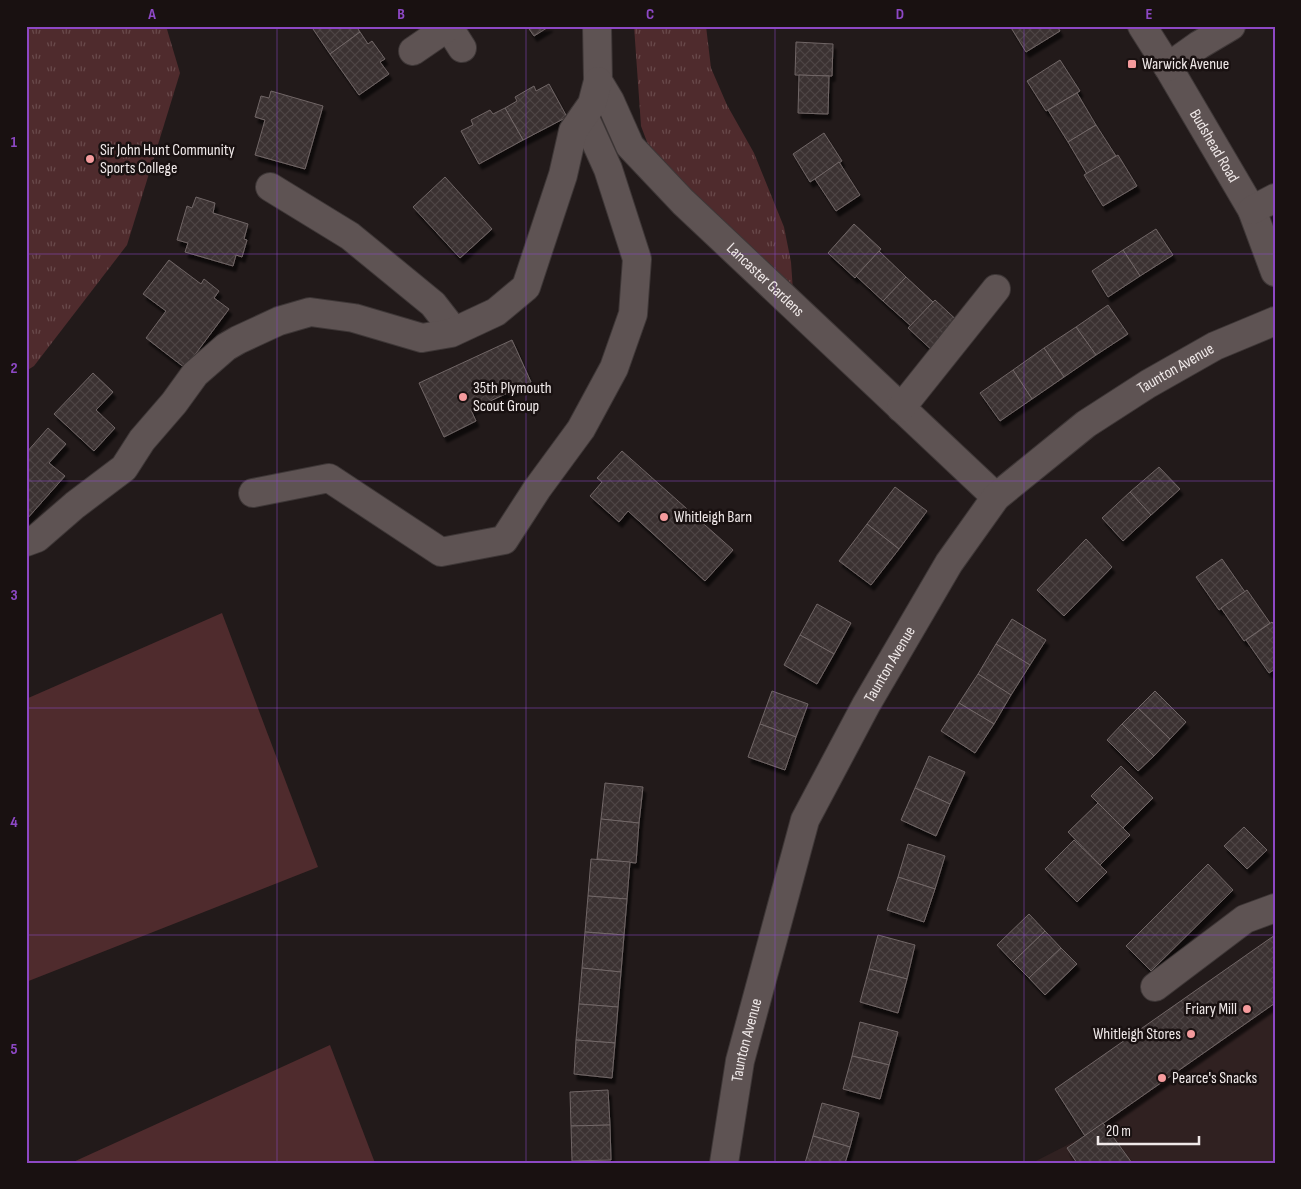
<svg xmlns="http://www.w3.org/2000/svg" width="1301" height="1189" font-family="'Sofia Sans Condensed',sans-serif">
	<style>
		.built { fill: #302121 }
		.grass { fill: url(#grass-tufts) }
		.garden { fill: #4f2b2d }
		.building { fill: url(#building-cross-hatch); stroke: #706666; filter: url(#shadow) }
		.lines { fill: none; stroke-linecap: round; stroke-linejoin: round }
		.minor-casing { stroke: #3e3737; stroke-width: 30 }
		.minor { stroke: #5e5353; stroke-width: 28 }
		.grid { fill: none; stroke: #8d48c5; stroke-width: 1; stroke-opacity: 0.55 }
		.poi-dot { fill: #f59b9d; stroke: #191111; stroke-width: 2 }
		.labels { text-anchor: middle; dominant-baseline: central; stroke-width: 5; stroke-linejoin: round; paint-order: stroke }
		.poi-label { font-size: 16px; fill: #f0e9e9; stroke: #191111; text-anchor: start }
		.street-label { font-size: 16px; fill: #f0e9e9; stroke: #191111 }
		.neatline { fill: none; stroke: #8d48c5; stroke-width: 2 }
		.grid-label { font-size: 16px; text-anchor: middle; font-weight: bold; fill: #8d48c5 }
	</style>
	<defs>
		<pattern id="grass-tufts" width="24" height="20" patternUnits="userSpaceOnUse" patternTransform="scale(1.25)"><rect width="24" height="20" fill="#4f2b2d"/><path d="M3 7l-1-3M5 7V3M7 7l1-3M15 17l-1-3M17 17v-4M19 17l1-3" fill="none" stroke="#694a4b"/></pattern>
		<pattern id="building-cross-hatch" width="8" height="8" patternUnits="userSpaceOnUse" patternTransform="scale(1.25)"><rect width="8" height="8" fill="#3a3030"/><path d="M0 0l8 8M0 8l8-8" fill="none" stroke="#4d4444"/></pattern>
		<filter id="shadow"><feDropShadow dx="3" dy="5.5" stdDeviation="1" flood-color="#0009"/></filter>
	</defs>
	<rect width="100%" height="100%" fill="#221a1a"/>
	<!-- built -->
	<path class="built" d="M 1275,935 L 1275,1163 L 1032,1163 L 1085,1136 L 1055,1089 Z"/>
	<!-- grass -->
	<g class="grass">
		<path d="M 26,26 L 166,26 L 180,73 L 127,245 L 34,366 L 26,371 Z"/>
		<path d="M 634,26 L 706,26 L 711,68 L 727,105 L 754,153 L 784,227 L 791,262 L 793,291 L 650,150 L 641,126 Z"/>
	</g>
	<!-- garden -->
	<g class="garden">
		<path d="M 222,613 L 318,867 L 26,982 L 26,699 Z"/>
		<path d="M 330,1045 L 375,1163 L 71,1163 Z"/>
	</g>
	<!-- building -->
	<g class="building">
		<path d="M 311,26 L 356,26 L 360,32 L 330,54 Z"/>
		<path d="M 527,26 L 550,26 L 534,36 Z"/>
		<path d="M 1010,26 L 1057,26 L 1060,31 L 1026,52 Z"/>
		<path d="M 360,32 L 368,44 L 372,41 L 385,59 L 380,62 L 389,74 L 359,95 L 330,54 Z"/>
		<path d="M 796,42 L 833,44 L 832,76 L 795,75 Z"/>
		<path d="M 1060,60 L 1080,91 L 1046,111 L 1027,81 Z"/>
		<path d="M 799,75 L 829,76 L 828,114 L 798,113 Z"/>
		<path d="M 549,84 L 567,117 L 523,140 L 505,108 L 517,101 L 515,97 L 534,86 L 536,91 Z"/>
		<path d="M 271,91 L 323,106 L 305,169 L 255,155 L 265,120 L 255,117 L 261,96 L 269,98 Z"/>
		<path d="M 1077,93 L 1096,125 L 1068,142 L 1048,110 Z"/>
		<path d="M 505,108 L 523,140 L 479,164 L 461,131 L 473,125 L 471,120 L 490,110 L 493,114 Z"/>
		<path d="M 1096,125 L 1116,156 L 1087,174 L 1068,142 Z"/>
		<path d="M 824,133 L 842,161 L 810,182 L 793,154 Z"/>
		<path d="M 1118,155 L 1137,186 L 1103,206 L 1084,175 Z"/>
		<path d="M 839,162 L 860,195 L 836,211 L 815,179 Z"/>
		<path d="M 445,177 L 492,229 L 460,258 L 413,207 Z"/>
		<path d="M 196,197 L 215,203 L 213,213 L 248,224 L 244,239 L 247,240 L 242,257 L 236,255 L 233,266 L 185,252 L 188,243 L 177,240 L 187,206 L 192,208 Z"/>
		<path d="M 854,224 L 881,249 L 855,278 L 828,253 Z"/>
		<path d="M 1156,229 L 1173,255 L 1140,276 L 1123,250 Z"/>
		<path d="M 1123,250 L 1140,276 L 1108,297 L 1092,271 Z"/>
		<path d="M 879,251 L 906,277 L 883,301 L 856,276 Z"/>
		<path d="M 169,260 L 201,284 L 204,279 L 219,291 L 214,298 L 229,309 L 185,368 L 146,338 L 166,311 L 143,294 Z"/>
		<path d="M 906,277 L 933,302 L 911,326 L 883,301 Z"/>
		<path d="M 935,300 L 962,325 L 935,353 L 908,328 Z"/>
		<path d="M 1108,305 L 1128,334 L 1096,355 L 1076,327 Z"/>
		<path d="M 1076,327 L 1096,355 L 1064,377 L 1044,348 Z"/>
		<path d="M 512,340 L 531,382 L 471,410 L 476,421 L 444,437 L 419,383 Z"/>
		<path d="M 1044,348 L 1064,377 L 1032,399 L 1013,370 Z"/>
		<path d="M 1013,370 L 1032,399 L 1000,421 L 980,393 Z"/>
		<path d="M 93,373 L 113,392 L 96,410 L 115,428 L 94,451 L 54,414 Z"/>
		<path d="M 48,428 L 66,444 L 49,463 L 65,476 L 26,520 L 26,453 Z"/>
		<path d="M 622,451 L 733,550 L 705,581 L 628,511 L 619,522 L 590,496 L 602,482 L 597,478 Z"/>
		<path d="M 1159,467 L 1180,489 L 1151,515 L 1130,492 Z"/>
		<path d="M 895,487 L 927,511 L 899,549 L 867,524 Z"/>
		<path d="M 1130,492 L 1151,515 L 1123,541 L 1102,518 Z"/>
		<path d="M 867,524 L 899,549 L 871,585 L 839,561 Z"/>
		<path d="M 1086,539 L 1112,567 L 1064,616 L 1037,590 Z"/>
		<path d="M 1222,559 L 1245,592 L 1219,610 L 1196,577 Z"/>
		<path d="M 1247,590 L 1270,623 L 1244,641 L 1221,608 Z"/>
		<path d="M 817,604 L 851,623 L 834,654 L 800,635 Z"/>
		<path d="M 1012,619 L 1046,640 L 1030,665 L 996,644 Z"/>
		<path d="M 1272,622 L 1275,626 L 1275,669 L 1269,673 L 1246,640 Z"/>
		<path d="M 800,635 L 834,654 L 817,684 L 784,665 Z"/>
		<path d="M 996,644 L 1030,665 L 1011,695 L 978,674 Z"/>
		<path d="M 978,674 L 1011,695 L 994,724 L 959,703 Z"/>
		<path d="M 772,691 L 808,704 L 796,737 L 760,724 Z"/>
		<path d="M 1155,691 L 1186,722 L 1170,739 L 1138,708 Z"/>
		<path d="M 959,703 L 994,724 L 975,753 L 941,731 Z"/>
		<path d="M 1138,708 L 1170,739 L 1154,756 L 1122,724 Z"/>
		<path d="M 760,724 L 796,737 L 785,770 L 748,757 Z"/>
		<path d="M 1122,724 L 1154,756 L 1138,771 L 1107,740 Z"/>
		<path d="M 929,756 L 965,772 L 950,804 L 915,788 Z"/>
		<path d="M 1121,766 L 1153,798 L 1123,828 L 1091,796 Z"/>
		<path d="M 605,783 L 643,787 L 639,823 L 601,819 Z"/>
		<path d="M 915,788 L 950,804 L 936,836 L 901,820 Z"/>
		<path d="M 1098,803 L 1130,835 L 1100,865 L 1068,832 Z"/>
		<path d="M 601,819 L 639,823 L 636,863 L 597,859 Z"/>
		<path d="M 1244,827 L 1267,850 L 1247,869 L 1224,846 Z"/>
		<path d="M 1074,840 L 1107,872 L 1077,902 L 1045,869 Z"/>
		<path d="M 908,844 L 945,856 L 935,889 L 898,877 Z"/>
		<path d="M 591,859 L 630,862 L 627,899 L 588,896 Z"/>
		<path d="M 1208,864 L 1233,890 L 1151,971 L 1126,946 Z"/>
		<path d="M 898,877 L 935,889 L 924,922 L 887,910 Z"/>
		<path d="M 588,896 L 627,899 L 624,935 L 585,932 Z"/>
		<path d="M 1029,914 L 1045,931 L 1013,962 L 997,945 Z"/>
		<path d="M 1045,931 L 1061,948 L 1029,978 L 1013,962 Z"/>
		<path d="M 585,932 L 624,935 L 621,972 L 582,968 Z"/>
		<path d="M 878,935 L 915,945 L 907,979 L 869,969 Z"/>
		<path d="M 1275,935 L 1275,1003 L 1085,1136 L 1055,1089 Z"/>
		<path d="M 1061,948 L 1077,964 L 1045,995 L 1029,978 Z"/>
		<path d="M 582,968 L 621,972 L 618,1007 L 579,1004 Z"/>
		<path d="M 869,969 L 907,979 L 898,1013 L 860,1002 Z"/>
		<path d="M 579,1004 L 618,1007 L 615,1043 L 576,1040 Z"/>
		<path d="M 860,1022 L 898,1032 L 889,1065 L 852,1056 Z"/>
		<path d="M 576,1040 L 615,1043 L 612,1078 L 574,1074 Z"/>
		<path d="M 852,1056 L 889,1065 L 880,1099 L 843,1089 Z"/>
		<path d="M 608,1090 L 610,1125 L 571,1126 L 570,1092 Z"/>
		<path d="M 822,1103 L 859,1113 L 850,1147 L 813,1136 Z"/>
		<path d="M 1103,1123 L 1132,1163 L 1077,1163 L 1067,1148 Z"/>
		<path d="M 610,1125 L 611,1160 L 572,1161 L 571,1126 Z"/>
		<path d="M 813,1136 L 850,1147 L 845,1163 L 805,1163 Z"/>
	</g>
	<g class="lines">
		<!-- minor casing -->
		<g class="minor-casing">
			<g id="minor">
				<path d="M 448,26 L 462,48"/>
				<path id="s1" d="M 597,26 L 598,81 L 610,101 L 630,146 L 683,202 L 996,497"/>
				<path id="s2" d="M 1142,26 L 1168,67 L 1252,210 L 1275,272"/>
				<path d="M 413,51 L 448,27"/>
				<path d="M 1168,67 L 1199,45 L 1231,26"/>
				<path d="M 270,187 L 350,236 L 433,304 L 454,331"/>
				<path d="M 1252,210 L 1275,198"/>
				<path d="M 901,408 L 996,289"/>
				<path d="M 253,493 L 329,478 L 441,552 L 504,540 L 537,489 L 581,429 L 614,368 L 633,314 L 637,259 L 608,169 L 584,116"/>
				<path d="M 26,542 L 37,538 L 75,505 L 124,468 L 142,440 L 174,403 L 195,374 L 226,347 L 238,340 L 279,321 L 310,312 L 354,318 L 422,338 L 451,333 L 496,312 L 526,287 L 563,175 L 573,131 L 592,104 L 598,81"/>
				<path d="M 1155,987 L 1245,919 L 1275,908"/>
				<path id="s3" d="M 724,1163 L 740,1061 L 805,820 L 866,705 L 949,563 L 996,497 L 1086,424 L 1148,384 L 1215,346 L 1275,321"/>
			</g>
		</g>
		<!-- minor -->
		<use href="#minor" class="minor"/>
	</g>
	<!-- grid -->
	<path class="grid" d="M 277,26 L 277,1163M 526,26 L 526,1163M 775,26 L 775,1163M 1024,26 L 1024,1163M 26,254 L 1275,254M 26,481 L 1275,481M 26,708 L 1275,708M 26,935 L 1275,935"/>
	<!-- markers -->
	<g class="poi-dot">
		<rect x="1127" y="59" width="10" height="10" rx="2.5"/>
		<circle cx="90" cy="159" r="5"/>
		<circle cx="463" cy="397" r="5"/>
		<circle cx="664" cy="517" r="5"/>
		<circle cx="1247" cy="1009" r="5"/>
		<circle cx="1191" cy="1034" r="5"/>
		<circle cx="1162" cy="1078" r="5"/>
	</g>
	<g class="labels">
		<!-- poi labels -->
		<g class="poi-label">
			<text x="1142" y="64">Warwick Avenue</text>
			<text x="100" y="150">Sir John Hunt Community<tspan x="100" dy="18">Sports College</tspan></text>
			<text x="473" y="388">35th Plymouth<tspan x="473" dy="18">Scout Group</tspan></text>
			<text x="674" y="517">Whitleigh Barn</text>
			<text x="1237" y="1009" text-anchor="end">Friary Mill</text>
			<text x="1181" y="1034" text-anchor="end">Whitleigh Stores</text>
			<text x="1172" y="1078">Pearce's Snacks</text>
		</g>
		<!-- street labels -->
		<g class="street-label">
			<text stroke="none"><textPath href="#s2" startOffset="140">Budshead Road</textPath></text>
			<text stroke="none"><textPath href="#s1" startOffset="318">Lancaster Gardens</textPath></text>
			<text stroke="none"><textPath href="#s3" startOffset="950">Taunton Avenue</textPath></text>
			<text stroke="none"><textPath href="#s3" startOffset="530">Taunton Avenue</textPath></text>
			<text stroke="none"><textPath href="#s3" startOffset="125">Taunton Avenue</textPath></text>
		</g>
	</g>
	<!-- border -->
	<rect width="1301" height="1189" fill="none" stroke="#191111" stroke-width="55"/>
	<!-- scale -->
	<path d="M1098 1136v8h101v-8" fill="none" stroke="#f0e9e9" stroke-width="2.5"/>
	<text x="1106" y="1136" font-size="15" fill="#f0e9e9" stroke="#191111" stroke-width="4" paint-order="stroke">20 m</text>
	<rect x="28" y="28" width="1246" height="1134" class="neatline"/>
	<g class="grid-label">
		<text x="152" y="19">A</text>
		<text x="401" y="19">B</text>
		<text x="650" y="19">C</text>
		<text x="900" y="19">D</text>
		<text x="1149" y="19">E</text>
		<text x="14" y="147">1</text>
		<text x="14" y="373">2</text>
		<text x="14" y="600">3</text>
		<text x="14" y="827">4</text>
		<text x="14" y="1054">5</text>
	</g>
</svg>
